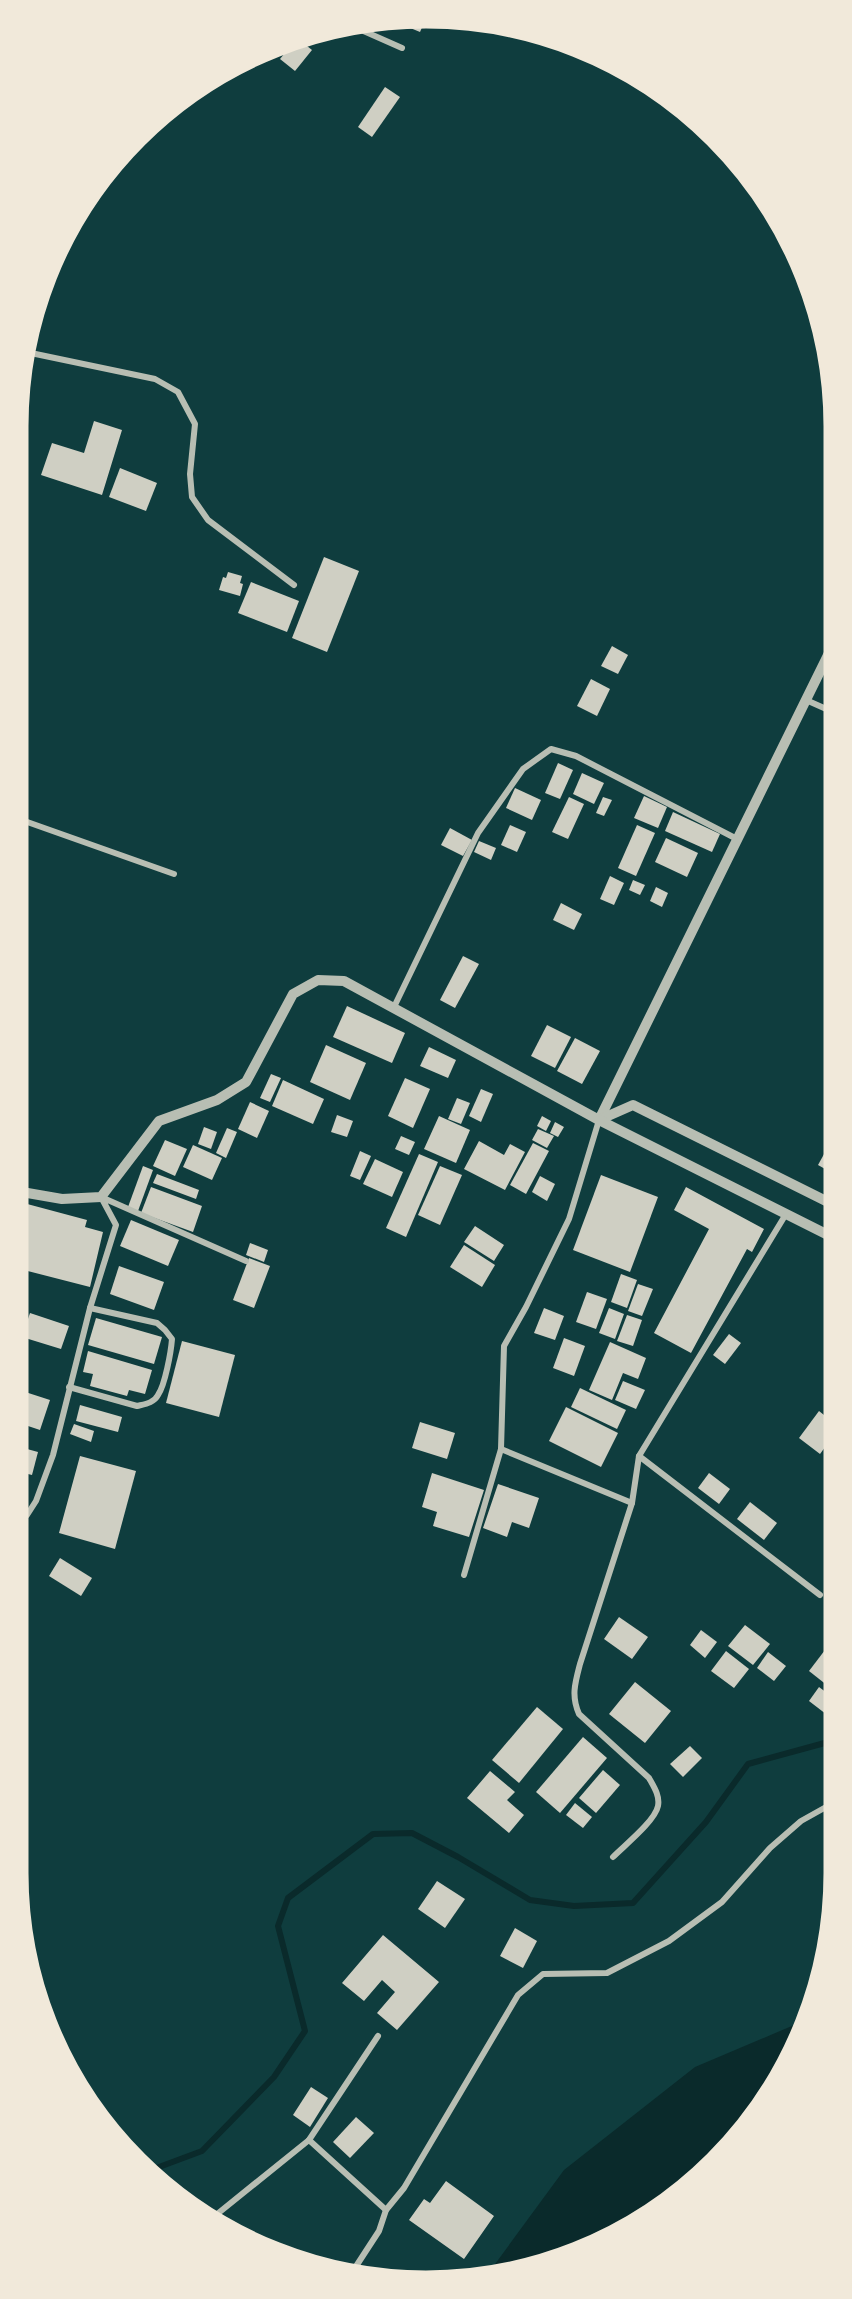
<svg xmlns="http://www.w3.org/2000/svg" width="852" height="2299" font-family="'Golos Text',sans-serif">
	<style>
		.water { fill: #0a2a2b }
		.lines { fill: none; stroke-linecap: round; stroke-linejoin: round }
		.stream { stroke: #0a2a2b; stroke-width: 6 }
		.building { fill: #cfcfc3 }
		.minor { stroke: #b8beb3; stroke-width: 6 }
		.tertiary { stroke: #b8beb3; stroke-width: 10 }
		.rim { fill: none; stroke: #f1e9da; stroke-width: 3 }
	</style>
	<rect width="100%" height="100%" fill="#0f3d3e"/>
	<!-- water -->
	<path class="water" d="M 806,2020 L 793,2054 L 751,2122 L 653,2214 L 583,2251 L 506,2275 L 487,2275 L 564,2170 L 695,2067 Z"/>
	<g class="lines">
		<!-- stream -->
		<path class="stream" d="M 151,2170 L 202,2151 L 274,2077 L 305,2031 L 278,1926 L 288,1898 L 373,1834 L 412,1833 L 458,1857 L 530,1900 L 574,1906 L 633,1903 L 706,1822 L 748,1764 L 832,1741 L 835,1738"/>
	</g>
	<!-- building -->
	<g class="building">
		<path d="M 426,18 L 420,32 L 403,25 L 406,19 Z"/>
		<path d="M 297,38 L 312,50 L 295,71 L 280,59 Z"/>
		<path d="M 385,87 L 400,97 L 372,137 L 358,127 Z"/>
		<path d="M 94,421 L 122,430 L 102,495 L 41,475 L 52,443 L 84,453 Z"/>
		<path d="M 120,468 L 157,483 L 146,511 L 109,497 Z"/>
		<path d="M 324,557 L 359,571 L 327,652 L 292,638 Z"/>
		<path d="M 228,572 L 242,576 L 240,583 L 243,584 L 240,596 L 219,590 L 223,577 L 226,578 Z"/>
		<path d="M 251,582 L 299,601 L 287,632 L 238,613 Z"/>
		<path d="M 612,646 L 628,655 L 618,674 L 601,666 Z"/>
		<path d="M 591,679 L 610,689 L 597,716 L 577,706 Z"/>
		<path d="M 558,763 L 573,770 L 560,799 L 545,793 Z"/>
		<path d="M 582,773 L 604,783 L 594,804 L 573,794 Z"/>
		<path d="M 515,788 L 541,800 L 532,820 L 506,808 Z"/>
		<path d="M 644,796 L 667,807 L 658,828 L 634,818 Z"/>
		<path d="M 569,797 L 584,804 L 568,839 L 552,832 Z"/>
		<path d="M 603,797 L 612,800 L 604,816 L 596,813 Z"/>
		<path d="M 673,812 L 720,834 L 712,852 L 665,831 Z"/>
		<path d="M 510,825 L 526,832 L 517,852 L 501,845 Z"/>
		<path d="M 637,825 L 655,833 L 636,876 L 618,868 Z"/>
		<path d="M 450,828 L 472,840 L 463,856 L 441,845 Z"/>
		<path d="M 666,838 L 698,853 L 687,877 L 655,862 Z"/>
		<path d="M 479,841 L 496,848 L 491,860 L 474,852 Z"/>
		<path d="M 610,876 L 624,883 L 614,905 L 600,899 Z"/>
		<path d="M 633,880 L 645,885 L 640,895 L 629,890 Z"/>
		<path d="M 656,887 L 668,893 L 662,907 L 650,901 Z"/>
		<path d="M 561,903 L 582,914 L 574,930 L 553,920 Z"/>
		<path d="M 463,956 L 479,964 L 455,1008 L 440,1000 Z"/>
		<path d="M 347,1006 L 405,1033 L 392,1063 L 333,1037 Z"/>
		<path d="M 547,1025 L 571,1037 L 555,1068 L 531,1056 Z"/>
		<path d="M 575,1038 L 600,1051 L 582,1084 L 557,1071 Z"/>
		<path d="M 326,1045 L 366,1063 L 350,1100 L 310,1082 Z"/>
		<path d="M 429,1047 L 456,1060 L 448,1078 L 420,1066 Z"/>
		<path d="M 271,1074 L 281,1078 L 270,1102 L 260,1098 Z"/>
		<path d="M 405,1078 L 430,1089 L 413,1128 L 388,1116 Z"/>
		<path d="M 283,1080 L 324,1099 L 313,1124 L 272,1106 Z"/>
		<path d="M 481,1089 L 493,1094 L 481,1122 L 469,1116 Z"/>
		<path d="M 457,1098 L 470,1103 L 461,1124 L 448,1119 Z"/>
		<path d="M 250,1102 L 269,1111 L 257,1138 L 238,1129 Z"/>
		<path d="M 337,1115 L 353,1121 L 347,1137 L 331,1132 Z"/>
		<path d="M 439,1116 L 470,1130 L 456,1163 L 424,1149 Z"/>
		<path d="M 542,1116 L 551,1121 L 546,1131 L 537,1126 Z"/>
		<path d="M 555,1122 L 564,1127 L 558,1137 L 550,1133 Z"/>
		<path d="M 204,1127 L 217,1132 L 211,1149 L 198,1144 Z"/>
		<path d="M 227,1128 L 237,1132 L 226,1158 L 216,1153 Z"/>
		<path d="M 538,1129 L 554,1136 L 547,1148 L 532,1140 Z"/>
		<path d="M 401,1136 L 415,1142 L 409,1155 L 395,1149 Z"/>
		<path d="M 834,1136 L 834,1174 L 818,1165 Z"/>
		<path d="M 165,1140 L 187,1149 L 175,1176 L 153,1166 Z"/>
		<path d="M 479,1141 L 504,1155 L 510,1144 L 525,1152 L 505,1190 L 464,1169 Z"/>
		<path d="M 533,1143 L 549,1151 L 526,1194 L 510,1185 Z"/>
		<path d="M 193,1145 L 222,1158 L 212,1180 L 183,1167 Z"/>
		<path d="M 360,1151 L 371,1156 L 360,1180 L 350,1176 Z"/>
		<path d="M 419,1154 L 438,1162 L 406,1237 L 386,1228 Z"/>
		<path d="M 375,1159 L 403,1172 L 392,1197 L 363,1184 Z"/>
		<path d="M 143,1166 L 153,1170 L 138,1211 L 128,1207 Z"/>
		<path d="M 440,1166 L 462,1175 L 440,1225 L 418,1215 Z"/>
		<path d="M 157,1174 L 199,1190 L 196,1199 L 153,1183 Z"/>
		<path d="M 601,1175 L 658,1197 L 630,1272 L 573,1250 Z"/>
		<path d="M 540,1176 L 555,1184 L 547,1201 L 532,1192 Z"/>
		<path d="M 151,1187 L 202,1206 L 193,1232 L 141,1213 Z"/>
		<path d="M 686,1187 L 764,1229 L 752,1252 L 747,1249 L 691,1353 L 654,1333 L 709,1229 L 674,1210 Z"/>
		<path d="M 16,1201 L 87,1220 L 85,1227 L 103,1232 L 90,1287 L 16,1268 Z"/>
		<path d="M 131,1220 L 179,1240 L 168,1266 L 120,1246 Z"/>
		<path d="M 475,1226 L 504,1245 L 494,1261 L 464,1242 Z"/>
		<path d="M 250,1243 L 268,1250 L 264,1262 L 246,1255 Z"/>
		<path d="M 464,1245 L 495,1265 L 482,1287 L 450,1267 Z"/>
		<path d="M 249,1258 L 270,1266 L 254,1308 L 233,1300 Z"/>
		<path d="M 119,1266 L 164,1282 L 154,1310 L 110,1294 Z"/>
		<path d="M 621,1274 L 637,1280 L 627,1308 L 611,1302 Z"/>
		<path d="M 16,1276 L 25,1278 L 17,1303 L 16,1303 Z"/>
		<path d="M 638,1284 L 653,1289 L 642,1316 L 628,1311 Z"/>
		<path d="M 587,1292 L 607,1299 L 596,1329 L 576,1322 Z"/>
		<path d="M 544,1308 L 564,1316 L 555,1340 L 534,1333 Z"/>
		<path d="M 609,1308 L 624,1314 L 615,1339 L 599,1333 Z"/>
		<path d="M 30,1313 L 69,1326 L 61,1349 L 22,1337 Z"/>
		<path d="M 627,1315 L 642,1320 L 633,1346 L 617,1341 Z"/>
		<path d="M 96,1318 L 162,1337 L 154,1364 L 88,1345 Z"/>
		<path d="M 729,1334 L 741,1343 L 725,1364 L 713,1355 Z"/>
		<path d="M 564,1338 L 585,1346 L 574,1376 L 553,1368 Z"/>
		<path d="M 182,1341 L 235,1355 L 219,1417 L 166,1403 Z"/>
		<path d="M 610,1342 L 646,1358 L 638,1379 L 623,1373 L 612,1400 L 589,1390 Z"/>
		<path d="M 88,1351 L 152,1370 L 145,1394 L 129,1390 L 127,1396 L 90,1386 L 93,1374 L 83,1372 Z"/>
		<path d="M 623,1381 L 645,1390 L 636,1409 L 615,1400 Z"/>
		<path d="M 580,1388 L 626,1410 L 617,1429 L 571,1407 Z"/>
		<path d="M 16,1389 L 50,1400 L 40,1430 L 16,1422 Z"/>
		<path d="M 80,1405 L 122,1417 L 118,1432 L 76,1421 Z"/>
		<path d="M 566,1407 L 618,1433 L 601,1467 L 549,1441 Z"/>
		<path d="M 819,1411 L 834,1423 L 834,1435 L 820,1454 L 799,1438 Z"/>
		<path d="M 420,1422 L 455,1433 L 447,1459 L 412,1448 Z"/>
		<path d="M 74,1424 L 94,1431 L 91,1442 L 70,1434 Z"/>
		<path d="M 16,1446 L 38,1452 L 32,1475 L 16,1471 Z"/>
		<path d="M 80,1456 L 136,1471 L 115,1549 L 59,1533 Z"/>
		<path d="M 432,1473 L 484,1490 L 469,1537 L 433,1526 L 437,1512 L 422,1507 Z"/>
		<path d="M 709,1473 L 730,1489 L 719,1504 L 698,1488 Z"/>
		<path d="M 498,1484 L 539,1498 L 529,1528 L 512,1522 L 507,1537 L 483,1528 Z"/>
		<path d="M 750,1502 L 777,1523 L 764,1540 L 737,1519 Z"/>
		<path d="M 60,1558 L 92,1578 L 81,1596 L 49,1576 Z"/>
		<path d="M 619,1617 L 648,1637 L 632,1659 L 604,1639 Z"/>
		<path d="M 745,1625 L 770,1644 L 753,1665 L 728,1646 Z"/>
		<path d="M 701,1630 L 717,1642 L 705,1658 L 690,1645 Z"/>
		<path d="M 825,1650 L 835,1657 L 835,1677 L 828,1686 L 809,1671 Z"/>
		<path d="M 726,1651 L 749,1669 L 734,1688 L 711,1671 Z"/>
		<path d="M 768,1652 L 786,1666 L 774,1681 L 757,1668 Z"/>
		<path d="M 635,1682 L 671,1711 L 645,1743 L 609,1714 Z"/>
		<path d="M 819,1687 L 835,1699 L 835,1721 L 809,1701 Z"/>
		<path d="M 537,1707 L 563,1729 L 519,1783 L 492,1760 Z"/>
		<path d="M 583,1737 L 607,1758 L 560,1813 L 536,1792 Z"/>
		<path d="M 690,1746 L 702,1758 L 683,1777 L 670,1764 Z"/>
		<path d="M 603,1770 L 620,1785 L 596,1813 L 579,1798 Z"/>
		<path d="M 490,1771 L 515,1792 L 507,1800 L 524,1815 L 509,1833 L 467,1798 Z"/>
		<path d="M 575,1803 L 592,1817 L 583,1828 L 566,1815 Z"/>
		<path d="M 437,1881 L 465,1899 L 445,1928 L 418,1909 Z"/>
		<path d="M 515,1928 L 537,1941 L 523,1968 L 500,1956 Z"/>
		<path d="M 383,1935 L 439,1982 L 397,2030 L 377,2013 L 395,1992 L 382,1980 L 364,2001 L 342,1983 Z"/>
		<path d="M 311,2087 L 328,2098 L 310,2127 L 293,2115 Z"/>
		<path d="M 356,2117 L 374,2133 L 350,2158 L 333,2142 Z"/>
		<path d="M 446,2181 L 494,2216 L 464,2259 L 409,2220 L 424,2199 L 430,2203 Z"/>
		<path d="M 322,2258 L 335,2270 L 314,2265 Z"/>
	</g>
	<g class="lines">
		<!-- minor -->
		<g class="minor">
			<path d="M 350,25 L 402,48"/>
			<path d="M 26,352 L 155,379 L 178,392 L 195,424 L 190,474 L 192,497 L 208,520 L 294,585"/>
			<path d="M 806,700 L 833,712"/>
			<path d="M 16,818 L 174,874"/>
			<path d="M 394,1007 L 478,833 L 523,769 L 551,749 L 576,756 L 737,839"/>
			<path d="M 69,1387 L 137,1406 C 145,1404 154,1403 158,1395 C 165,1385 171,1352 172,1339 L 165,1330 L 157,1323 L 90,1308"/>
			<path d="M 501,1449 L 632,1503"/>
			<path d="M 639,1456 L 820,1595"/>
			<path d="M 16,1523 L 27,1515 L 36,1501 L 53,1455 L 90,1308 L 116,1225 L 101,1197 L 246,1261"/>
			<path d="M 464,1575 L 501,1449 L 504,1346 L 526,1307 L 569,1219 L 599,1120"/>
			<path d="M 613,1857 C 625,1845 655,1821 658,1806 C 660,1796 654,1787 649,1778 L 579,1714 C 571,1696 575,1683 580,1664 L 632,1503 L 639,1456 L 786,1214"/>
			<path d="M 309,2140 L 386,2210"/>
			<path d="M 211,2219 L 309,2140 L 378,2036"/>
			<path d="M 351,2274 L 379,2231 L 386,2210 L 404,2188 L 518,1995 L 543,1974 L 607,1973 L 669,1941 L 722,1902 L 770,1848 L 801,1821 L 835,1802"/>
		</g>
		<!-- tertiary -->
		<g class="tertiary">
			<path d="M 599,1120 L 833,645"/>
			<path d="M 599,1120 L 633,1105 L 834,1205"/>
			<path d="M 16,1191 L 62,1199 L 101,1197 L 159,1121 L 217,1100 L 246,1082 L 293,994 L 318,980 L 344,981 L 599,1120 L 834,1238"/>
		</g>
	</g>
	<!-- crop -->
	<path d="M0 0H852V2299H0ZM426 27H426A399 399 0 0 1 825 426V1873A399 399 0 0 1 426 2272H426A399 399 0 0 1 27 1873V426A399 399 0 0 1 426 27Z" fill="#f1e9da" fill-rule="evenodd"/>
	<path class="rim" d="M426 27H426A399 399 0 0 1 825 426V1873A399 399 0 0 1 426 2272H426A399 399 0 0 1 27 1873V426A399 399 0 0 1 426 27Z"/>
</svg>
